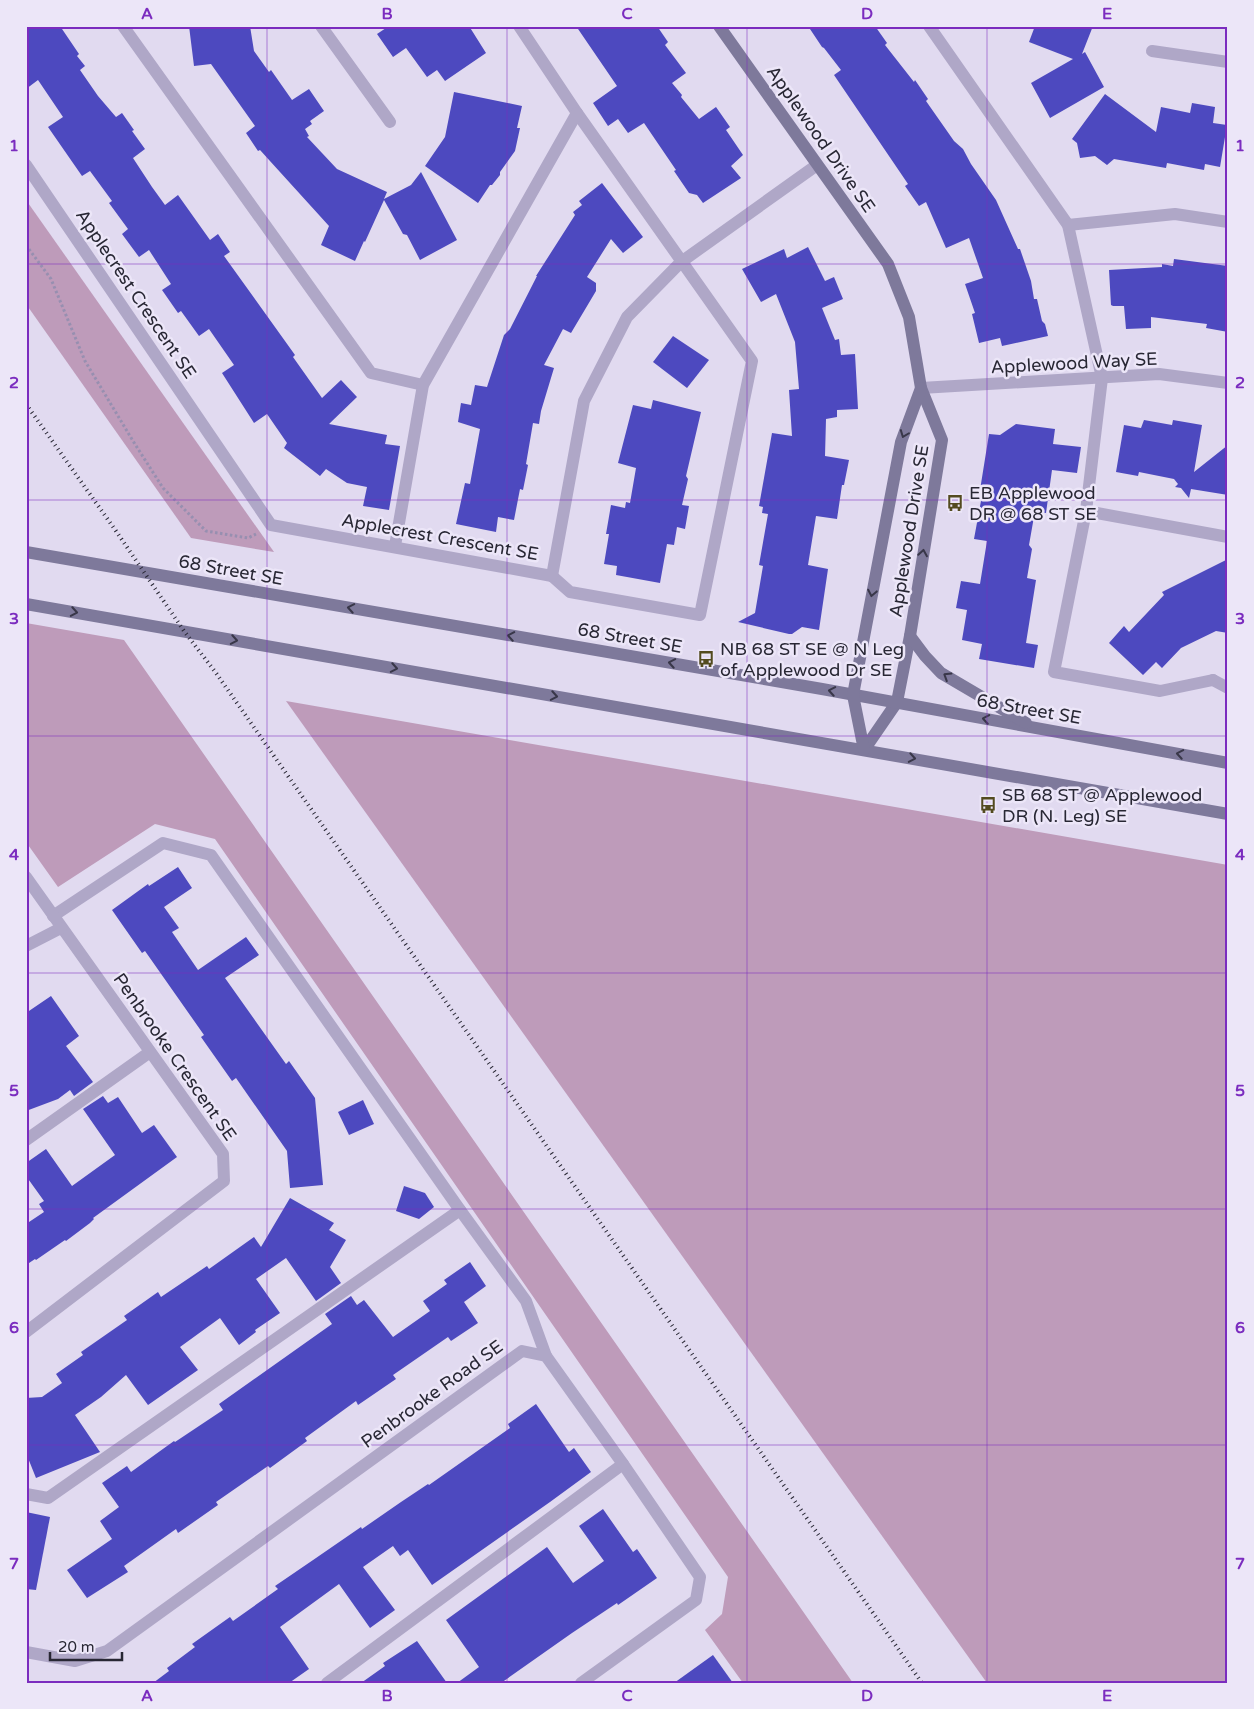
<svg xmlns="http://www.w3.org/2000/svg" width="1254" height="1709" font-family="'Varela Round',sans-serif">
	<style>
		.green { fill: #be9bba }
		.building { fill: #4d49bf }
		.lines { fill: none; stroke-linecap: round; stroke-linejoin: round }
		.path { stroke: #978fb0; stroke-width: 3; stroke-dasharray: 2.5 2.5; stroke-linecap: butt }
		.lane { stroke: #afa7c7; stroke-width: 12 }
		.street { stroke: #afa7c7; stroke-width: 12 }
		.secondary { stroke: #7e799b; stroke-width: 12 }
		.rail { stroke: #282734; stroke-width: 4; stroke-dasharray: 1 4; stroke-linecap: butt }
		.oneway { stroke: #393749 }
		.grid { fill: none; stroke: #7b2cbf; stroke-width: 1; stroke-opacity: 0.55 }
		.labels { text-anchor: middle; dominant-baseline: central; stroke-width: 5; stroke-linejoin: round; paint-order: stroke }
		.street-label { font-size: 18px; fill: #282734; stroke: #ece6f8 }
		.poi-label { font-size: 18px; fill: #282734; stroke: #ece6f8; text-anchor: start }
		.neatline { fill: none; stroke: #7b2cbf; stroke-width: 2 }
		.grid-label { font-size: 16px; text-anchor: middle; font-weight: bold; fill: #7b2cbf }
	</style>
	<rect width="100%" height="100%" fill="#e1daf0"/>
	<!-- green -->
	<g class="green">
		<path d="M 26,200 L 274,552 L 191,538 L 26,304 Z"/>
		<path d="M 26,623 L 124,640 L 853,1683 L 743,1683 L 705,1630 L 722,1614 L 728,1577 L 215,839 L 155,824 L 58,887 L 26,842 Z"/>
		<path d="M 286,701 L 1228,865 L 1228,1683 L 987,1683 Z"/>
	</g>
	<!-- building -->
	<g class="building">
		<path d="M 26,26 L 60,26 L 79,54 L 77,56 L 85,66 L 80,70 L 98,96 L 116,117 L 122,113 L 134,130 L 132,131 L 145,149 L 133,158 L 152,187 L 165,205 L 178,195 L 210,240 L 218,234 L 230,252 L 224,256 L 295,355 L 293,357 L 322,398 L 341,380 L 357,397 L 329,424 L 387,435 L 385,444 L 400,446 L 389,510 L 363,506 L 367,487 L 347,483 L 326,469 L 320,476 L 284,448 L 287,443 L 267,414 L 254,423 L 222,373 L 234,365 L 209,329 L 199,336 L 181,311 L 178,313 L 162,290 L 171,284 L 149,250 L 139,257 L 122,234 L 128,229 L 109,203 L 112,201 L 90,171 L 82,176 L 48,127 L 63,117 L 38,80 L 26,89 Z"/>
		<path d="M 189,26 L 250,26 L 254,51 L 269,72 L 271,70 L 292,100 L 309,89 L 324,111 L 310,121 L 312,124 L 305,129 L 309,136 L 307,137 L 337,169 L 387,192 L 384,199 L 411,185 L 421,172 L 457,240 L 420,260 L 407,235 L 403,234 L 384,200 L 365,242 L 364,241 L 355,261 L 321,245 L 329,226 L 260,150 L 258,151 L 246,133 L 255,126 L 211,64 L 194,66 Z"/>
		<path d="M 389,26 L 469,26 L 486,53 L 445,81 L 437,70 L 427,77 L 406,48 L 393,57 L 377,34 Z"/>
		<path d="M 576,26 L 657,26 L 668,42 L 665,45 L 686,73 L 672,83 L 682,95 L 681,97 L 699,119 L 716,107 L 730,127 L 726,130 L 743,155 L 731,166 L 741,178 L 703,203 L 697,195 L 689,193 L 674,171 L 676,170 L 644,123 L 628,133 L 618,119 L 608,126 L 593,103 L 617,86 Z"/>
		<path d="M 808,26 L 875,26 L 887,43 L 885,45 L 914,82 L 915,80 L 928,99 L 926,101 L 954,141 L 963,149 L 971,164 L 996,200 L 1018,249 L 1020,249 L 1031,281 L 1034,299 L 1037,299 L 1042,321 L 1045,324 L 1048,336 L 1002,346 L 1000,338 L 979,343 L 972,314 L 975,313 L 965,284 L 983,278 L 969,238 L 946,248 L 926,202 L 919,206 L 905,186 L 908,184 L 834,75 L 841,70 L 824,48 L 822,47 Z"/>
		<path d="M 1035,26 L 1093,26 L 1082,54 L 1085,52 L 1104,87 L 1050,118 L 1031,83 L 1073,59 L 1029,42 Z"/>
		<path d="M 454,92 L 522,106 L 517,128 L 520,128 L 515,151 L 500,172 L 500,175 L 492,185 L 490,185 L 478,203 L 425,166 L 445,137 Z"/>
		<path d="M 1105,94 L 1156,132 L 1161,107 L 1190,113 L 1192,103 L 1215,107 L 1213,123 L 1227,125 L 1220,167 L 1205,164 L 1204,170 L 1167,163 L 1166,168 L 1114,159 L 1107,165 L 1095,156 L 1080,158 L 1077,143 L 1072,139 Z"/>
		<path d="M 602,183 L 643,237 L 623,253 L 611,239 L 587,277 L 596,283 L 596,291 L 571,333 L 563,329 L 544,365 L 554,368 L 541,411 L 539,424 L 533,423 L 526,464 L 528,465 L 523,490 L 520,489 L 514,520 L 498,517 L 496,532 L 456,524 L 465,483 L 470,484 L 480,429 L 458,422 L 461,403 L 471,405 L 475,385 L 487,387 L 504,335 L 510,329 L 537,276 L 536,276 L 575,215 L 573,212 L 582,205 L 579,201 Z"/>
		<path d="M 808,247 L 825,281 L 834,277 L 843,299 L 822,308 L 835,340 L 839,339 L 841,355 L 855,354 L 858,409 L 837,410 L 837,417 L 826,419 L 825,456 L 849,460 L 844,485 L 842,485 L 837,519 L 816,516 L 808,565 L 828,569 L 819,630 L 802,627 L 792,634 L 789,634 L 738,622 L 755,613 L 763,566 L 759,565 L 768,514 L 762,513 L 763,507 L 759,506 L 772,433 L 792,436 L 789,390 L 799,389 L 795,342 L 776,294 L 761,302 L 742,269 L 784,249 L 787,258 Z"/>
		<path d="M 1174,259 L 1228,266 L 1228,332 L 1206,328 L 1207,324 L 1151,317 L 1151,328 L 1126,329 L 1124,306 L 1113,306 L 1111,305 L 1109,270 L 1162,267 L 1162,264 L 1173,266 Z"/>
		<path d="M 673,336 L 709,360 L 687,388 L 653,362 Z"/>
		<path d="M 653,400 L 701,412 L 686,476 L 688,479 L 682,505 L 689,506 L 685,529 L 677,527 L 674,545 L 667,544 L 660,583 L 616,575 L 617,566 L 604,564 L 609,534 L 606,534 L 611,505 L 625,508 L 626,502 L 630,503 L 636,468 L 618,463 L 633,405 L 651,409 Z"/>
		<path d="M 1144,420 L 1172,425 L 1173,420 L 1202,425 L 1194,472 L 1228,445 L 1228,495 L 1191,489 L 1189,498 L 1181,488 L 1175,487 L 1178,484 L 1174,479 L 1139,472 L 1138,476 L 1116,472 L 1124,425 L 1141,428 Z"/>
		<path d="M 1016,424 L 1055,429 L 1053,444 L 1081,447 L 1077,473 L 1052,470 L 1046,513 L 1035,511 L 1029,545 L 1032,549 L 1027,578 L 1036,580 L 1026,643 L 1038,645 L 1034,668 L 979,659 L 982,644 L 962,640 L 967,610 L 956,608 L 961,581 L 980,584 L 987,541 L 974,539 L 983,490 L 980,490 L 989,434 L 1000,435 Z"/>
		<path d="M 1228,559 L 1228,633 L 1216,631 L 1181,648 L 1162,668 L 1156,662 L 1143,675 L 1109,643 L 1124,626 L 1129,632 L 1164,595 L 1162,592 Z"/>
		<path d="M 178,867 L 192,888 L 164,907 L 179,928 L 172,932 L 198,970 L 246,937 L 259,955 L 225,978 L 286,1064 L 289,1061 L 315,1098 L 323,1185 L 290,1188 L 287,1151 L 236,1078 L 232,1081 L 201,1037 L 204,1035 L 145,951 L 142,953 L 112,910 L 148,884 L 149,886 Z"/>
		<path d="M 51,996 L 79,1036 L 66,1046 L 93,1082 L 74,1096 L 70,1090 L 58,1099 L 26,1111 L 26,1013 Z"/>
		<path d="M 103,1096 L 108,1103 L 118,1097 L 142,1133 L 154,1125 L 177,1157 L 93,1218 L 94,1219 L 90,1223 L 66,1241 L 65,1240 L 36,1260 L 35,1259 L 26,1265 L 26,1224 L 44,1212 L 39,1204 L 44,1201 L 26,1176 L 26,1163 L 46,1149 L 72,1186 L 115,1155 L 83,1109 Z"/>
		<path d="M 363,1100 L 374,1124 L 349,1135 L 338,1112 Z"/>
		<path d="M 404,1186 L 425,1193 L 434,1207 L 419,1219 L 396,1211 Z"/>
		<path d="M 290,1198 L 334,1223 L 329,1230 L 346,1240 L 330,1267 L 341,1283 L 316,1301 L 286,1258 L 256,1279 L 280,1313 L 255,1330 L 256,1332 L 239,1345 L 220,1318 L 180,1347 L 198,1370 L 148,1405 L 126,1375 L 101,1397 L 75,1415 L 100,1452 L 36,1478 L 26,1453 L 26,1398 L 42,1397 L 62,1383 L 56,1374 L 83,1355 L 81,1352 L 127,1320 L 124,1316 L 158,1292 L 161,1297 L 207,1266 L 209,1269 L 254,1237 L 261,1247 Z"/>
		<path d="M 470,1262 L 486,1286 L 464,1302 L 478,1323 L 451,1341 L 448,1337 L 393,1375 L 396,1379 L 358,1405 L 356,1401 L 305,1438 L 307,1441 L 270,1468 L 268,1466 L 216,1502 L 218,1505 L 178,1533 L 176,1529 L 124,1566 L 128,1572 L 87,1598 L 67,1570 L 112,1539 L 100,1521 L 119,1507 L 102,1483 L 127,1466 L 131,1472 L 174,1441 L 175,1442 L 223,1410 L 219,1404 L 332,1324 L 325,1314 L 351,1296 L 357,1305 L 364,1300 L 393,1337 L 430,1311 L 423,1301 L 447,1284 L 444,1280 Z"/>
		<path d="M 536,1404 L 569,1452 L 574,1448 L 591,1472 L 550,1502 L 432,1585 L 408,1550 L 400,1556 L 393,1546 L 363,1567 L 395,1610 L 370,1628 L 339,1584 L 280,1627 L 309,1669 L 289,1683 L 153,1683 L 169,1671 L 167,1668 L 195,1647 L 192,1644 L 230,1617 L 233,1621 L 278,1589 L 275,1586 L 316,1558 L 361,1527 L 362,1529 L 401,1502 L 428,1484 L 429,1485 L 510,1428 L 508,1424 Z"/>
		<path d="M 603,1509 L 633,1552 L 637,1549 L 657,1578 L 618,1605 L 617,1603 L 572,1633 L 501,1683 L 457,1683 L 479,1667 L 446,1620 L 547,1547 L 573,1583 L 604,1561 L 579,1526 Z"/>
		<path d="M 26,1512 L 50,1517 L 36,1590 L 26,1589 Z"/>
		<path d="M 417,1641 L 447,1683 L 361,1683 L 385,1666 L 383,1663 Z"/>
		<path d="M 713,1655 L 733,1683 L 674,1683 Z"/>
	</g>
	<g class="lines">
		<!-- path -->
		<path class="path" d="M 26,245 L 51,279 L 85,361 L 133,441 L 163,488 L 206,531 L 248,538 L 256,534"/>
		<!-- lane -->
		<g class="lane">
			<path d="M 123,26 L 371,373 L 423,385"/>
			<path d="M 519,26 L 577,113 L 752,361 L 700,615 L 570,592 L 552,576"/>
			<path d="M 929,26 L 1068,225 L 1102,378 L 1086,511 L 1054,672 L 1160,691 L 1213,680"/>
			<path d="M 1068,225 L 1175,214 L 1228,222"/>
			<path d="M 1086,511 L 1228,537"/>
			<path d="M 395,546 L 423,385 L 577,113"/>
			<path d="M 53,916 L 163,843 L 211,855 L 460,1210 L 526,1301 L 546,1356"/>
			<path d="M 26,1140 L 150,1052"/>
			<path d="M 26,1494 L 48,1498 L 460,1210"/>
			<path d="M 327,1683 L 623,1464"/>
		</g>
		<!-- street -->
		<g class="street">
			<path d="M 321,26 L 390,122"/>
			<path d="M 1152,51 L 1228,62"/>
			<path d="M 26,165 L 271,525 L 552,576 L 584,401 L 627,317 L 681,262 L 817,165"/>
			<path d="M 921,388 L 1159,374 L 1228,383"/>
			<path d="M 1213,680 L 1228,688"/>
			<path d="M 26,877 L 223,1154 L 224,1181 L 26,1332"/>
			<path d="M 26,946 L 61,928"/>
			<path d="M 26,1652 L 75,1661 L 107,1651 L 522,1351 L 546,1356 L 623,1464 L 700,1577 L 696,1600 L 581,1683"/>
		</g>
		<!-- secondary -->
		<g class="secondary">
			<path d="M 719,26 L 888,264 L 909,317 L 921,388 L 942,440 L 910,636 L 897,702 L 864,750"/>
			<path d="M 26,552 L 822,689 L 1228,763"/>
			<path d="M 26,604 L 1228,814"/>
			<path d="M 910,636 L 925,656 L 941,673 L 1026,723"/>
			<path d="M 864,750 L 853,695 L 901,442 L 921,388"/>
		</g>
		<!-- rail -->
		<path class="rail" d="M 26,404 L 116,531 L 184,631 L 216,673 L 922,1683"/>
	</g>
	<!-- one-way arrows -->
	<defs><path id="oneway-chevron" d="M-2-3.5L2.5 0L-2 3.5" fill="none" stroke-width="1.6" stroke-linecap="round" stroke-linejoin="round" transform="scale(1.25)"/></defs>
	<g class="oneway">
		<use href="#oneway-chevron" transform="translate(904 434) rotate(111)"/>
		<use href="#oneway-chevron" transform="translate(923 553) rotate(-81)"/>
		<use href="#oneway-chevron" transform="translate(872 593) rotate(101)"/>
		<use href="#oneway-chevron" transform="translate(351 608) rotate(-170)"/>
		<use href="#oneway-chevron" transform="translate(74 612) rotate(10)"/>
		<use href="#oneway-chevron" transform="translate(511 636) rotate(-170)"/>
		<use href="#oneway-chevron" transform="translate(234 640) rotate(10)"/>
		<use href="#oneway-chevron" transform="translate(672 663) rotate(-170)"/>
		<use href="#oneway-chevron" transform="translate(394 668) rotate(10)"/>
		<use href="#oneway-chevron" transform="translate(947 676) rotate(-148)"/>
		<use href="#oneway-chevron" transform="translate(832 691) rotate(-170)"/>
		<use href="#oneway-chevron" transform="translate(554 696) rotate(10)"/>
		<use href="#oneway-chevron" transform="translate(986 719) rotate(-170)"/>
		<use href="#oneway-chevron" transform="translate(1180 754) rotate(-170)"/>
		<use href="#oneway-chevron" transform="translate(912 758) rotate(10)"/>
	</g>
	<!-- grid -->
	<path class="grid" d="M 267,26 L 267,1683M 507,26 L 507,1683M 747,26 L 747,1683M 987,26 L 987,1683M 26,264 L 1228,264M 26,500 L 1228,500M 26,736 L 1228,736M 26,973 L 1228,973M 26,1209 L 1228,1209M 26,1445 L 1228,1445"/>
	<!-- icons -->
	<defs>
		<g id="bus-bare" transform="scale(1.35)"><path d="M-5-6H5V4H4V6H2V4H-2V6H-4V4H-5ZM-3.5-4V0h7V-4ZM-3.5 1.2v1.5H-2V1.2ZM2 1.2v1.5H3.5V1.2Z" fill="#534b1f" stroke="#ece6f8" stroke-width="2.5" paint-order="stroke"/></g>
	</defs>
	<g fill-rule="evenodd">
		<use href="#bus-bare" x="955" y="503"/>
		<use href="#bus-bare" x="706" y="659"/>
		<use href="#bus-bare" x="988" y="805"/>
	</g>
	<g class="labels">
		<!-- street labels -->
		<g class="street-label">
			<text transform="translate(821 139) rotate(55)">Applewood Drive SE</text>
			<text transform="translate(136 294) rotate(56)">Applecrest Crescent SE</text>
			<text transform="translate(1074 363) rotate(-3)">Applewood Way SE</text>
			<text transform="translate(909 531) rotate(-81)">Applewood Drive SE</text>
			<text transform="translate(440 537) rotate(10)">Applecrest Crescent SE</text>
			<text transform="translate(231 570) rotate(10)">68 Street SE</text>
			<text transform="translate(630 638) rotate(10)">68 Street SE</text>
			<text transform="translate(1029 709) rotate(10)">68 Street SE</text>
			<text transform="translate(175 1057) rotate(55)">Penbrooke Crescent SE</text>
			<text transform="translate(432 1394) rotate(-36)">Penbrooke Road SE</text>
		</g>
		<!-- poi labels -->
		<g class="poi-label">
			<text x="969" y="493">EB Applewood<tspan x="969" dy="21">DR @ 68 ST SE</tspan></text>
			<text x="720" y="649">NB 68 ST SE @ N Leg<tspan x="720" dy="21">of Applewood Dr SE</tspan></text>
			<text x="1002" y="795">SB 68 ST @ Applewood<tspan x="1002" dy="21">DR (N. Leg) SE</tspan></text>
		</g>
	</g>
	<!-- border -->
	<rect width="1254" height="1709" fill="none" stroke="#ece6f8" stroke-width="55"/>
	<!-- scale -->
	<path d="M50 1652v8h72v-8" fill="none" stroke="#282734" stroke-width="2.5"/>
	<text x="58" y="1652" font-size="15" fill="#282734" stroke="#ece6f8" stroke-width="4" paint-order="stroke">20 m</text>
	<rect x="28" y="28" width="1198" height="1654" class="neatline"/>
	<g class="grid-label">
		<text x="147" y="19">A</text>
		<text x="387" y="19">B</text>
		<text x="627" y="19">C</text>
		<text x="867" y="19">D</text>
		<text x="1107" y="19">E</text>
		<text x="14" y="151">1</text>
		<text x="1240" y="151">1</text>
		<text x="14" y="388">2</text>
		<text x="1240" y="388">2</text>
		<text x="14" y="624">3</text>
		<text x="1240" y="624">3</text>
		<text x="14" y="860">4</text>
		<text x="1240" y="860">4</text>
		<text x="14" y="1096">5</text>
		<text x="1240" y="1096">5</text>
		<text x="14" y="1333">6</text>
		<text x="1240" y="1333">6</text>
		<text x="14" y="1569">7</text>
		<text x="1240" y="1569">7</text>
		<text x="147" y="1701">A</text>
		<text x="387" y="1701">B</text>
		<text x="627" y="1701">C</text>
		<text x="867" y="1701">D</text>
		<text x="1107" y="1701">E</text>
	</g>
</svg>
